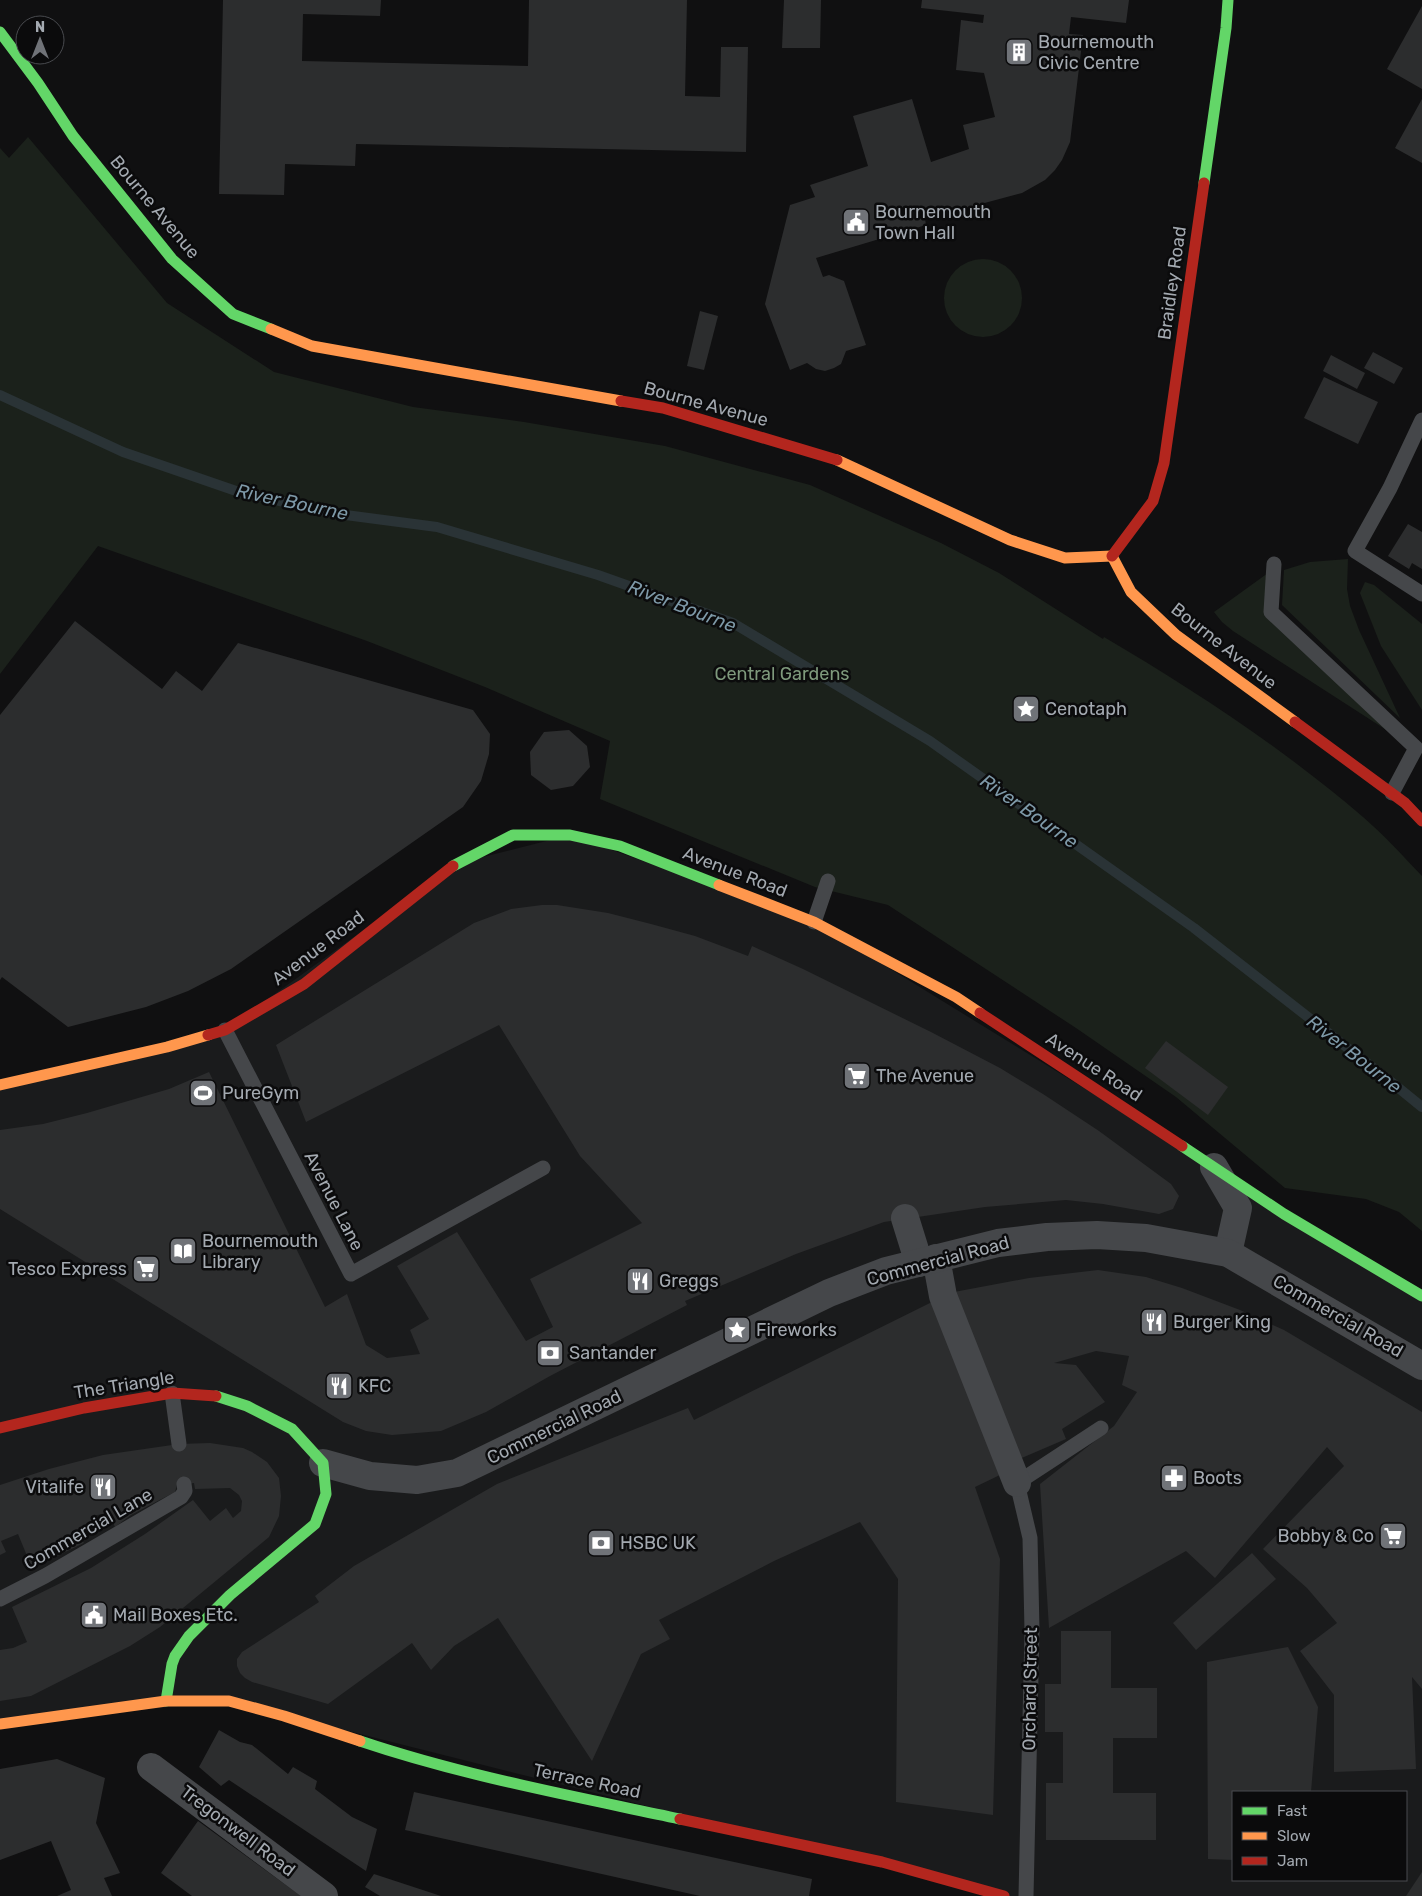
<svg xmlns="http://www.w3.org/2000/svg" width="1422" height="1896" font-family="Rubik,sans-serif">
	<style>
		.built { fill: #1a1b1c; fill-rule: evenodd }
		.green { fill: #1b211b }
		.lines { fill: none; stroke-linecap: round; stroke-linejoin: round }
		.stream { stroke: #2a3336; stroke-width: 10 }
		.building { fill: #2c2d2e }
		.lane { stroke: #45474a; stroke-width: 15 }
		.street { stroke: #45474a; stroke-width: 28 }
		.fast { stroke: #63d668; stroke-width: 11 }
		.slow { stroke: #ff974d; stroke-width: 11 }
		.jam { stroke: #b3261e; stroke-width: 11 }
		.labels { text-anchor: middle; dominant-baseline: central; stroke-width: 5; stroke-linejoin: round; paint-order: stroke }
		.poi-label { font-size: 18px; fill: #a3a9b0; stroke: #0b0b0c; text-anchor: start }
		.street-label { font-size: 18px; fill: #a3a9b0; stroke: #0b0b0c }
		.park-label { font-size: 18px; fill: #7e997c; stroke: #0b0b0c }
		.water-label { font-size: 19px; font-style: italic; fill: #7e99a8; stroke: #0b0b0c }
	</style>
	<rect width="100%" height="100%" fill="#101011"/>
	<!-- built -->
	<path class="built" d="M 570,835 L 814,922 L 1422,1296 L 1422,1896 L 1004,1896 L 229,1701 L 0,1724 L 0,1085 L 225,1030 L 455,864 ZM 1233,1792 L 1406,1792 L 1406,1880 L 1233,1880 Z"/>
	<!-- green -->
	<g class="green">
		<path d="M 28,137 L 167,303 L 274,372 L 413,407 L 524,422 L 665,446 L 810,485 L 941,543 L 999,573 L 1103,639 L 1104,637 C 1194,690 1284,749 1363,817 C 1384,835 1403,856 1422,876 L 1422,1231 L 1399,1212 L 1366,1199 L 1285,1188 L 1176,1097 L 1076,1028 L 888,905 L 815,887 L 600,799 L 610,741 L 485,687 L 367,641 L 98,546 L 0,674 L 0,148 L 9,158 Z"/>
		<circle cx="983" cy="298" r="39"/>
		<path d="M 1348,559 L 1347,589 L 1350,606 L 1359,630 L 1400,718 L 1282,605 L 1284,570 L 1310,562 Z"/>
		<path d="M 1268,573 L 1265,615 L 1391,733 L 1233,631 L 1222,622 L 1214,612 Z"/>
		<path d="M 1365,582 L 1374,585 L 1422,624 L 1422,710 L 1381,646 L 1360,593 Z"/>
	</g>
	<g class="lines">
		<!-- stream -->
		<path class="stream" d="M 0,395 L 123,452 L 239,492 L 338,514 L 437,527 L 598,575 L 733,623 L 930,741 L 1194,928 L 1395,1085 L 1422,1107"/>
	</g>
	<!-- building -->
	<g class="building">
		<path d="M 223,0 L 381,0 L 380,16 L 303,14 L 302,61 L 528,66 L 529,0 L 687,0 L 685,96 L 720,97 L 721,47 L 748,47 L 746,152 L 356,144 L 355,166 L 285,164 L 284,195 L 219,194 Z"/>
		<path d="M 784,0 L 821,0 L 820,48 L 782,48 Z"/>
		<path d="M 922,0 L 1129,0 L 1126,23 L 1071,17 L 1069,34 L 1083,35 L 1070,142 L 1062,160 L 1055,170 L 1045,180 L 1022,193 L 925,219 L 926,225 L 816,258 L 823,277 L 829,275 L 844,281 L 866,345 L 846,351 L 841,364 L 834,368 L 825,371 L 816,369 L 807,363 L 790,370 L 765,304 L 790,205 L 815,197 L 810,185 L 868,166 L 853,116 L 912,99 L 931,162 L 969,149 L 963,125 L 995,117 L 984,73 L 956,70 L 961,20 L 983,23 L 984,15 L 921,8 Z"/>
		<path d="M 1422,6 L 1422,89 L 1387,69 Z"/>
		<path d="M 1422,99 L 1422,163 L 1395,148 Z"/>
		<path d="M 700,311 L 718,316 L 704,370 L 687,366 Z"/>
		<path d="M 1373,352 L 1403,368 L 1394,384 L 1364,368 Z"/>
		<path d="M 1331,355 L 1365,373 L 1357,389 L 1323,371 Z"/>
		<path d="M 1324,377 L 1378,402 L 1358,444 L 1304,418 Z"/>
		<path d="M 1408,524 L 1422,532 L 1422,569 L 1412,563 L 1409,569 L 1388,556 Z"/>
		<path d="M 75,621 L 162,689 L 176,671 L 202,691 L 238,643 L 473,710 L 490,734 L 489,754 L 481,781 L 463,807 L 231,969 L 188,991 L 146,1007 L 68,1027 L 2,977 L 0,980 L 0,715 Z"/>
		<path d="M 569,730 L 587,746 L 590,767 L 573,786 L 551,790 L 531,775 L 530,752 L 544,732 Z"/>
		<path d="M 542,905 L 557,905 L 608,913 L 651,924 L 695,936 L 748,956 L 752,946 L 803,969 L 931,1032 L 1000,1068 L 1043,1094 L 1099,1131 L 1171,1184 L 1179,1196 L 1173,1209 L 1159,1214 L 1103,1204 L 1066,1200 L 985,1207 L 884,1222 L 796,1254 L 685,1301 L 687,1305 L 550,1376 L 486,1412 L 441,1431 L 392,1435 L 366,1431 L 343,1422 L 0,1209 L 0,1130 L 43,1124 L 87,1113 L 169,1089 L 209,1072 L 325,1307 L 347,1294 L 366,1345 L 387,1358 L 420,1354 L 410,1330 L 429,1319 L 397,1266 L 457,1232 L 526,1341 L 553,1327 L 530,1279 L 642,1223 L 580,1156 L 499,1025 L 306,1122 L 276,1045 L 474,923 L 511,909 Z"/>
		<path d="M 1166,1041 L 1228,1087 L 1208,1115 L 1145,1068 Z"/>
		<path d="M 1098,1270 L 1146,1277 L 1182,1288 L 1240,1310 L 1284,1330 L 1422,1412 L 1422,1689 L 1412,1677 L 1416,1769 L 1334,1772 L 1334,1695 L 1300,1651 L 1337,1623 L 1307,1588 L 1263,1549 L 1344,1466 L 1327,1447 L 1215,1578 L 1186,1551 L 1049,1628 L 1040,1484 L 1114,1426 L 1137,1392 L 1122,1385 L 1129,1356 L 1096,1351 L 1054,1363 L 1076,1365 L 1105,1402 L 1062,1429 L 1066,1439 L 1017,1460 L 954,1292 L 1029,1278 Z"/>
		<path d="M 934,1301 L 1002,1474 L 975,1487 L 1000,1559 L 993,1815 L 896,1802 L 898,1579 L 860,1522 L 774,1561 L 659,1620 L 670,1639 L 641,1654 L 592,1761 L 498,1618 L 454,1646 L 431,1670 L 412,1643 L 328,1704 L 252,1682 L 245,1678 L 240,1673 L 237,1666 L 237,1659 L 242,1652 L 319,1602 L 315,1596 L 354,1566 L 497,1484 L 688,1408 L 694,1420 Z"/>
		<path d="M 210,1443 L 243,1448 L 252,1452 L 267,1462 L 279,1478 L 281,1496 L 279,1516 L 269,1537 L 160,1627 L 130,1646 L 31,1696 L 0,1701 L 0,1650 L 13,1648 L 27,1642 L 12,1607 L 91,1568 L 145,1534 L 193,1500 L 210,1521 L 226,1508 L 233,1518 L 241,1511 L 242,1501 L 239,1495 L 230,1488 L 195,1489 L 194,1483 L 177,1485 L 175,1492 L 131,1515 L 115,1527 L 109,1513 L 91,1516 L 98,1528 L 80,1537 L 84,1543 L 32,1568 L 18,1534 L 1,1541 L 6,1552 L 0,1555 L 0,1485 L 49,1469 L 103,1455 L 179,1444 Z"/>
		<path d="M 1252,1553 L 1276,1579 L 1196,1650 L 1173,1623 Z"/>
		<path d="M 1061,1631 L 1111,1631 L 1111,1688 L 1157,1688 L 1157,1738 L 1113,1738 L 1113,1793 L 1156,1793 L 1156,1840 L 1046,1840 L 1046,1783 L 1063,1783 L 1063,1732 L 1045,1732 L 1045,1684 L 1061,1684 Z"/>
		<path d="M 1288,1647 L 1318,1707 L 1311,1792 L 1233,1792 L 1233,1860 L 1208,1859 L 1207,1662 Z"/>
		<path d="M 219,1730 L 240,1742 L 252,1745 L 288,1774 L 293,1767 L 317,1781 L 315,1789 L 352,1817 L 377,1829 L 366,1871 L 229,1780 L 221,1786 L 199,1767 Z"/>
		<path d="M 57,1759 L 105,1778 L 96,1823 L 120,1873 L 104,1878 L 112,1896 L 57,1896 L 71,1890 L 51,1841 L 0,1860 L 0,1769 Z"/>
		<path d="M 414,1792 L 812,1879 L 809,1896 L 700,1896 L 405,1830 Z"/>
		<path d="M 198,1821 L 301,1896 L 192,1896 L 161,1873 Z"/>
		<path d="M 1422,1872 L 1422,1896 L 1406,1896 Z"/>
		<path d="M 374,1874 L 441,1896 L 380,1896 L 365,1887 Z"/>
	</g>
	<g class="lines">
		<!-- lane -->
		<g class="lane">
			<path d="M 1422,420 L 1390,488 L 1355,551 L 1422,594"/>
			<path d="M 1274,564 L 1271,612 L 1416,748 L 1392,793"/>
			<path d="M 814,922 L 828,881"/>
			<path d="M 225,1030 L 351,1274 L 543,1168"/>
			<path d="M 172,1393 L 179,1444"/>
			<path d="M 0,1599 L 45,1576 L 181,1497 L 185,1491 L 184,1484"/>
			<path d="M 1026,1896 L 1032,1631 L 1030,1538 L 1017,1483 L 1101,1428"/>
		</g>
		<!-- street -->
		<g class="street">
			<path d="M 1214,1167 L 1238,1208 L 1228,1253"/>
			<path d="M 905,1218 L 919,1263"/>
			<path d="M 936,1258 L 943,1296 L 1017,1483"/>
			<path d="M 323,1463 L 370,1476 L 417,1480 L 457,1473 L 829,1293 L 886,1271 L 998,1243 L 1047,1237 L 1097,1235 L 1146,1238 L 1228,1253 L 1422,1366"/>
			<path d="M 151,1767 L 324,1896"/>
		</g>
		<!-- fast -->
		<g class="fast">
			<path d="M 0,32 L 38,83 L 73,136 L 172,259 L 233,314 L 271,329"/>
			<path d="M 1204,183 L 1226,28 L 1228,0"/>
			<path d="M 453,866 L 513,835 L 570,835 L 620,846 L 719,885"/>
			<path d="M 1182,1146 L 1284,1214 L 1422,1296"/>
			<path d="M 166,1701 L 172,1664 L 175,1656 L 189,1636 L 230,1595 L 315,1524 L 326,1494 L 323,1463 L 292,1429 L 247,1406 L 216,1396"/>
			<path d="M 360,1741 C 464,1776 573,1796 680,1819"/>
		</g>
		<!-- slow -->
		<g class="slow">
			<path d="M 271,329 L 312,346 L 621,401"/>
			<path d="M 837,460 L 1010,540 L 1065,558 L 1112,556"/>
			<path d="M 1112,556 L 1131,592 L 1176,635 L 1295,722"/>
			<path d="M 719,885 L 814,922 L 956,997 L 980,1013"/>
			<path d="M 0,1085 L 167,1047 L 208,1035"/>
			<path d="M 0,1724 L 166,1701 L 229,1701 L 284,1716 L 360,1741"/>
		</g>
		<!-- jam -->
		<g class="jam">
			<path d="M 621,401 L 663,408 L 837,460"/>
			<path d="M 1112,556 L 1153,501 L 1164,463 L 1204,183"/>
			<path d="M 1295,722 L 1405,803 L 1422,821"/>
			<path d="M 980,1013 L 1182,1146"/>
			<path d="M 208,1035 L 225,1030 L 304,984 L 453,866"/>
			<path d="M 0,1428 L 84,1408 L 172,1393 L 216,1396"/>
			<path d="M 680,1819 L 882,1862 L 1004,1896"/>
		</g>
	</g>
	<!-- icons -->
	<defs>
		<g id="building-square" transform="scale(1.4375)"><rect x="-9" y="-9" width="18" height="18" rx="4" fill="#707378" stroke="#0b0b0c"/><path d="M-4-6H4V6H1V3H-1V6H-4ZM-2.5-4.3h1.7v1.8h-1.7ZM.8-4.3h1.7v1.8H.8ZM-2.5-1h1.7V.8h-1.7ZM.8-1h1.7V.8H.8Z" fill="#fff"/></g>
		<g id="civic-square" transform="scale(1.4375)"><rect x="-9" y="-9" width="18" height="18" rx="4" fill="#707378" stroke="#0b0b0c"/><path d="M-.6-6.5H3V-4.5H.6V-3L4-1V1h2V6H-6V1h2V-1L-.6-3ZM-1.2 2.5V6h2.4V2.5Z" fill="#fff"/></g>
		<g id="sight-square" transform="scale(1.4375)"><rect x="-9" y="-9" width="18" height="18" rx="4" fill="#707378" stroke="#0b0b0c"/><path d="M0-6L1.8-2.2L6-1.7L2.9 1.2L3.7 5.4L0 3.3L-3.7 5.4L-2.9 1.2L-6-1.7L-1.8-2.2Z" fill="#fff"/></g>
		<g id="supermarket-square" transform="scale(1.4375)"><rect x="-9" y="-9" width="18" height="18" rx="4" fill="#707378" stroke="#0b0b0c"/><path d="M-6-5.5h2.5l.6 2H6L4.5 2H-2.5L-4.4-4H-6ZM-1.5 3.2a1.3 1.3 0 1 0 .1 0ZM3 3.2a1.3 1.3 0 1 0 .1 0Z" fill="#fff"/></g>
		<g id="stadium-square" transform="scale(1.4375)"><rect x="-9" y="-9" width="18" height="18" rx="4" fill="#707378" stroke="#0b0b0c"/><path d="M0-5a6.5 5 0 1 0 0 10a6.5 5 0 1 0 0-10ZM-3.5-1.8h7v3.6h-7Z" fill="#fff"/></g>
		<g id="library-square" transform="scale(1.4375)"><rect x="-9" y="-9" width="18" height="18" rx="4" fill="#707378" stroke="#0b0b0c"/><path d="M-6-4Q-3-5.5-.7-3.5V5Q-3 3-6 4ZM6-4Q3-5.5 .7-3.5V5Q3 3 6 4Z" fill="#fff"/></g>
		<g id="restaurant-square" transform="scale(1.4375)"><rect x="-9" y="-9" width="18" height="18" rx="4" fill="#707378" stroke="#0b0b0c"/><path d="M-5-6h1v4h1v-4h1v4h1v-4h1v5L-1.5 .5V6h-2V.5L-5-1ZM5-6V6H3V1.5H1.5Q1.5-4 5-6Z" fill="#fff"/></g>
		<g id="bank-square" transform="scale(1.4375)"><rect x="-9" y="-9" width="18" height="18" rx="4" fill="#707378" stroke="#0b0b0c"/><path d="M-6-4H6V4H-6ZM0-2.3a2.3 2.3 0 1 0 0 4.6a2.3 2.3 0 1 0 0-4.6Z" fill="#fff"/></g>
		<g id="pharmacy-square" transform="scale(1.4375)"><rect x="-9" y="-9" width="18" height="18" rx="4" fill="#707378" stroke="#0b0b0c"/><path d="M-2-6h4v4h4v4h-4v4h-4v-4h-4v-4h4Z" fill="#fff"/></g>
	</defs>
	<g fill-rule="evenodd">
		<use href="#building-square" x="1019" y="52"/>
		<use href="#civic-square" x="856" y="222"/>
		<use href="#sight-square" x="1026" y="709"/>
		<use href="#supermarket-square" x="857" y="1076"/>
		<use href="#stadium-square" x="203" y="1093"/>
		<use href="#library-square" x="183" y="1251"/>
		<use href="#supermarket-square" x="146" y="1269"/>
		<use href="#restaurant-square" x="640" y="1281"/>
		<use href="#restaurant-square" x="1154" y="1322"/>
		<use href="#sight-square" x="737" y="1330"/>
		<use href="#bank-square" x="550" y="1353"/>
		<use href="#restaurant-square" x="339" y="1386"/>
		<use href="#pharmacy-square" x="1174" y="1478"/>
		<use href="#restaurant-square" x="103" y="1487"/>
		<use href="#supermarket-square" x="1393" y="1536"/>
		<use href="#bank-square" x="601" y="1543"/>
		<use href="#civic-square" x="94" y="1615"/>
	</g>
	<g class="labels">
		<!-- poi labels -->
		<g class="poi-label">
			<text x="1038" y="42">Bournemouth<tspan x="1038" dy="21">Civic Centre</tspan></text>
			<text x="875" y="212">Bournemouth<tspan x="875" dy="21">Town Hall</tspan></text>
			<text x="1045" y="709">Cenotaph</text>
			<text x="876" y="1076">The Avenue</text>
			<text x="222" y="1093">PureGym</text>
			<text x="202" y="1241">Bournemouth<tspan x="202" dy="21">Library</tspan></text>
			<text x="127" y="1269" text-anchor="end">Tesco Express</text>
			<text x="659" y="1281">Greggs</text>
			<text x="1173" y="1322">Burger King</text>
			<text x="756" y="1330">Fireworks</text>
			<text x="569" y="1353">Santander</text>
			<text x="358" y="1386">KFC</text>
			<text x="1193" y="1478">Boots</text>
			<text x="84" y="1487" text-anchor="end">Vitalife</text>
			<text x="1374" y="1536" text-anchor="end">Bobby &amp; Co</text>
			<text x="620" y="1543">HSBC UK</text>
			<text x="113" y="1615">Mail Boxes Etc.</text>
		</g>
		<!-- street labels -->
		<g class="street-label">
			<text transform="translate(155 207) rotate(50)">Bourne Avenue</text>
			<text transform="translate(1172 283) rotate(-82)">Braidley Road</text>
			<text transform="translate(706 404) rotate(15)">Bourne Avenue</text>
			<text transform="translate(1224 646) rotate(38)">Bourne Avenue</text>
			<text transform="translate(735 872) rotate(21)">Avenue Road</text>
			<text transform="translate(318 948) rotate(-37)">Avenue Road</text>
			<text transform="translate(1094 1067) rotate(33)">Avenue Road</text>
			<text transform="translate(334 1201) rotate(63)">Avenue Lane</text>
			<text transform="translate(938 1261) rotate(-15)">Commercial Road</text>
			<text transform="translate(1338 1316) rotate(30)">Commercial Road</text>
			<text transform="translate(124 1385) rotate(-9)">The Triangle</text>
			<text transform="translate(554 1427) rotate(-26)">Commercial Road</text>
			<text transform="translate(88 1529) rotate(-30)">Commercial Lane</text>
			<text transform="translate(1030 1689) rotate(-89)">Orchard Street</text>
			<text transform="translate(587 1781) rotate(12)">Terrace Road</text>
			<text transform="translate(238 1831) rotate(37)">Tregonwell Road</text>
		</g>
		<!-- park labels -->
		<g class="park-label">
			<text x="782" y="674">Central Gardens</text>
		</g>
		<!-- water labels -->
		<g class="water-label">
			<text transform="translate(292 502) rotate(12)">River Bourne</text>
			<text transform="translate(682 606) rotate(21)">River Bourne</text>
			<text transform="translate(1029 811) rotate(35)">River Bourne</text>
			<text transform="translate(1354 1054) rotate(38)">River Bourne</text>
		</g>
	</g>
	<!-- legend -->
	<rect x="1232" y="1791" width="175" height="90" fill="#0b0b0c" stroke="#484a4e"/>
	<rect x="1242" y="1807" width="25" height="8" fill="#63d668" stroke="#484a4e"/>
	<text x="1277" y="1816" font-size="15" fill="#a3a9b0">Fast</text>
	<rect x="1242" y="1832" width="25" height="8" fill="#ff974d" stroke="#484a4e"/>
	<text x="1277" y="1841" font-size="15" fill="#a3a9b0">Slow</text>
	<rect x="1242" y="1857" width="25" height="8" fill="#b3261e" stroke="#484a4e"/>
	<text x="1277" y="1866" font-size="15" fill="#a3a9b0">Jam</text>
	<!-- north arrow -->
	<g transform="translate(40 40)"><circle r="24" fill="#0b0b0c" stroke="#484a4e"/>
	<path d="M0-4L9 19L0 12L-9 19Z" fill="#707378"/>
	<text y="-8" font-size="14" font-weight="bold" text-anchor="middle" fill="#a3a9b0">N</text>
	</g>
</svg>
